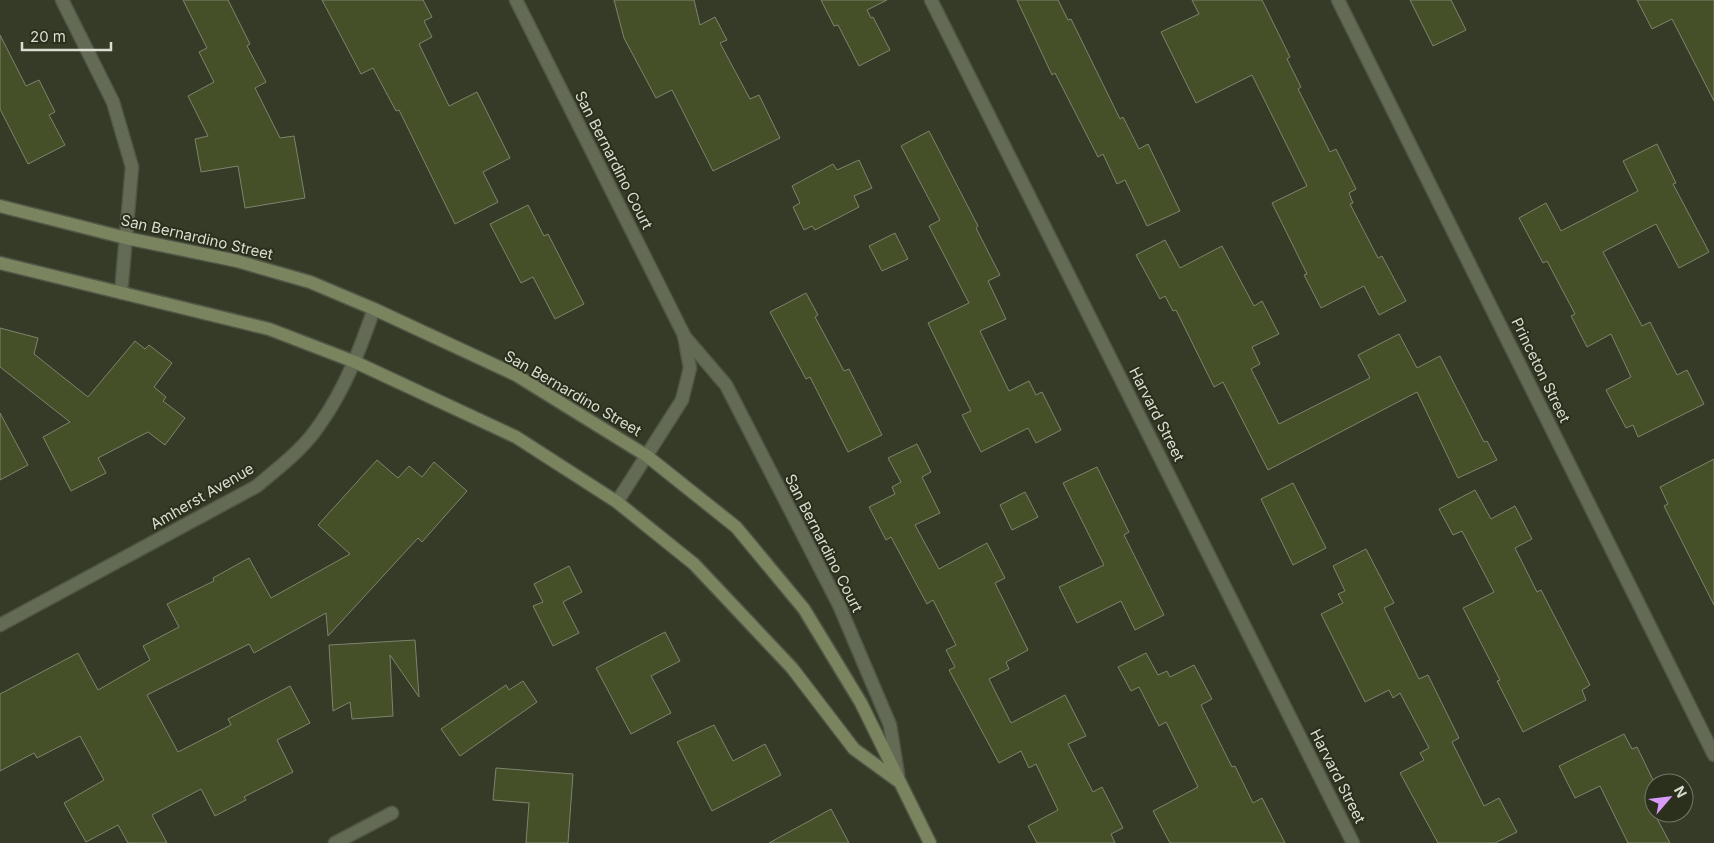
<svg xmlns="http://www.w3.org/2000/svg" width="1714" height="843" font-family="Inter,sans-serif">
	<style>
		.building { fill: #455029; stroke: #7d846d }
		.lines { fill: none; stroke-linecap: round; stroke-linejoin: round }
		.street-casing { stroke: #515746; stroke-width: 15 }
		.secondary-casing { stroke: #515746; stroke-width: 15 }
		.street { stroke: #646b55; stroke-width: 12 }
		.secondary { stroke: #7a8560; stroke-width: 12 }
		.labels { text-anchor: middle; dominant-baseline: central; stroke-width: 4; stroke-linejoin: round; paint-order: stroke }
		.street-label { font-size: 15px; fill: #daded2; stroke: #2b301d }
	</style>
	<rect width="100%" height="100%" fill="#353b27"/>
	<!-- building -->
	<g class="building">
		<path d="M 183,0 L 228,0 L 250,44 L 247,46 L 266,82 L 255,88 L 280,138 L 294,136 L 305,198 L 245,208 L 238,166 L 201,172 L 195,139 L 208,136 L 188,96 L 214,82 L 199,52 L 207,48 Z"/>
		<path d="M 322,0 L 423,0 L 432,17 L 424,21 L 432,37 L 419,44 L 449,106 L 477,92 L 510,158 L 483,172 L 498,202 L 455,224 L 399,110 L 396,111 L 373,68 L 361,74 Z"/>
		<path d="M 614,0 L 694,0 L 700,25 L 715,17 L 727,40 L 720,43 L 750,99 L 759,95 L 780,138 L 713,171 L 672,90 L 656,98 L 624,38 Z"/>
		<path d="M 821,0 L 887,0 L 867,10 L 871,18 L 873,17 L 890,50 L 859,66 L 838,25 L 834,26 Z"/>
		<path d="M 1017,0 L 1058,0 L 1068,20 L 1071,19 L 1120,119 L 1123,117 L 1139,149 L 1148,144 L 1180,211 L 1147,226 L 1125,180 L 1117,184 L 1103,154 L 1098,157 L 1055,73 L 1052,75 Z"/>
		<path d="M 1192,0 L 1262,0 L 1290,57 L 1287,59 L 1301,87 L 1298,89 L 1330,152 L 1336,149 L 1356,189 L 1349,193 L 1353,203 L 1350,204 L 1378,258 L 1382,256 L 1406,301 L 1379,315 L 1364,286 L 1321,308 L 1304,275 L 1307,274 L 1272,203 L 1307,186 L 1252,75 L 1196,103 L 1161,32 L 1199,14 Z"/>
		<path d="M 1410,0 L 1451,0 L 1466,30 L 1433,46 Z"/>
		<path d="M 1637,0 L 1714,0 L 1714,101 L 1672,19 L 1652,29 Z"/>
		<path d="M 0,35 L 26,86 L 39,80 L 55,112 L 49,115 L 65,145 L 28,164 L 0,109 Z"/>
		<path d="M 929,131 L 978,226 L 976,228 L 1000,275 L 988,281 L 1006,319 L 980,331 L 1009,391 L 1029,381 L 1036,395 L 1042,392 L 1061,430 L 1036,443 L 1028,428 L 981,452 L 962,415 L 971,411 L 928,323 L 969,303 L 929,226 L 940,220 L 901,146 Z"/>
		<path d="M 1657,144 L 1676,183 L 1673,184 L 1709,252 L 1679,268 L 1656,224 L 1603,252 L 1642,326 L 1650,322 L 1677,375 L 1687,370 L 1704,404 L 1638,437 L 1633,425 L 1626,428 L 1606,390 L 1631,377 L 1611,334 L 1587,347 L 1571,316 L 1575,314 L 1547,261 L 1543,263 L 1519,218 L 1546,203 L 1561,231 L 1638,191 L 1623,161 Z"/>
		<path d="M 859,160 L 872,188 L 854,196 L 859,207 L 815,230 L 812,226 L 804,230 L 793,207 L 800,203 L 792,186 L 833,164 L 837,170 Z"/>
		<path d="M 528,205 L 544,236 L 548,234 L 584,304 L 555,319 L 533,277 L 521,283 L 490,224 Z"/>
		<path d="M 895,233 L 908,259 L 882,271 L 869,246 Z"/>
		<path d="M 1165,240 L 1180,268 L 1222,246 L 1254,306 L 1262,301 L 1279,334 L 1252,347 L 1260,364 L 1251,369 L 1279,424 L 1370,378 L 1358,355 L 1399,334 L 1417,368 L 1440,356 L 1484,442 L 1487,441 L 1497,460 L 1458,478 L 1417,392 L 1268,470 L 1223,382 L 1214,387 L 1176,310 L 1173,311 L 1165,296 L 1160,299 L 1136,255 Z"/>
		<path d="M 806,293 L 818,315 L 815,317 L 844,371 L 849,369 L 882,435 L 848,452 L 810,377 L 806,379 L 770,312 Z"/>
		<path d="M 0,328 L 38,338 L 34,354 L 88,397 L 135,341 L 145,349 L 149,345 L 172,363 L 154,387 L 166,397 L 163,401 L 185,418 L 165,445 L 148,432 L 98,458 L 106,473 L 71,491 L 43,437 L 70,422 L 0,367 Z"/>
		<path d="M 0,413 L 28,465 L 0,480 Z"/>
		<path d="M 917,444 L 931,472 L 922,477 L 940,513 L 915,525 L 939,569 L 987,543 L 1005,578 L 995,583 L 1028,650 L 1006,662 L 1009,669 L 989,679 L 1011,723 L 1065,695 L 1086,736 L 1068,744 L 1093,792 L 1102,787 L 1123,828 L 1111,834 L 1115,843 L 1037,843 L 1028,826 L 1058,810 L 1036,764 L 1029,768 L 1021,751 L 999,763 L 949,670 L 955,667 L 946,650 L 956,645 L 933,600 L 927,604 L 891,537 L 886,540 L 869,507 L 895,494 L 892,487 L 901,482 L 888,458 Z"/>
		<path d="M 1714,459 L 1714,605 L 1664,506 L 1668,504 L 1660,487 Z"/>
		<path d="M 377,460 L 398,478 L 409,466 L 422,477 L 434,462 L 467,491 L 422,542 L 418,538 L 328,636 L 326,613 L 254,653 L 249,644 L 147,695 L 178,752 L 231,725 L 228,719 L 290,686 L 310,723 L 277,740 L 293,772 L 244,797 L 246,800 L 215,816 L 201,789 L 152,815 L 167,843 L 128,843 L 118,825 L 86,842 L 64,803 L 104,780 L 80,736 L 37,758 L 34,753 L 0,771 L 0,694 L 78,653 L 98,690 L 150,660 L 143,646 L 179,627 L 167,604 L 214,581 L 213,578 L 249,558 L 271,598 L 350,554 L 318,525 Z"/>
		<path d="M 1097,467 L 1129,532 L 1124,535 L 1164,615 L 1135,630 L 1121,601 L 1077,623 L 1059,587 L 1104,565 L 1063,483 Z"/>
		<path d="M 1293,483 L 1326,548 L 1293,565 L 1261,499 Z"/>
		<path d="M 1475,490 L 1491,519 L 1515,506 L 1532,539 L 1515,548 L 1537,592 L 1541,590 L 1590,685 L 1582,690 L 1586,700 L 1523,732 L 1497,681 L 1500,680 L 1463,608 L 1494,592 L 1462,531 L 1453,535 L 1439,509 Z"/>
		<path d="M 1025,492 L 1038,517 L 1012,530 L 1000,505 Z"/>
		<path d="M 1366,549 L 1394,603 L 1384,608 L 1419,679 L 1428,675 L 1459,738 L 1452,742 L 1484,806 L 1499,798 L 1517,832 L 1495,843 L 1438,843 L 1400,773 L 1424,760 L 1420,753 L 1429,748 L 1417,725 L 1400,693 L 1393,698 L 1389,690 L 1365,702 L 1321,614 L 1343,603 L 1338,594 L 1345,591 L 1333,566 Z"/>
		<path d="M 569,566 L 582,592 L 563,602 L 579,633 L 553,646 L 533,606 L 543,602 L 534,584 Z"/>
		<path d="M 665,632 L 680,661 L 651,676 L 671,713 L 631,734 L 596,668 Z"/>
		<path d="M 415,640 L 419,697 L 390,655 L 393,716 L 352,719 L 350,702 L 333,711 L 329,645 Z"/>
		<path d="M 1146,653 L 1158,675 L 1167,671 L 1170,677 L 1194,665 L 1212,699 L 1201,705 L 1232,767 L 1235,766 L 1253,803 L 1262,798 L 1285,843 L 1170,843 L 1153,811 L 1198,787 L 1166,722 L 1159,726 L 1139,687 L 1131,691 L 1118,667 Z"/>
		<path d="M 523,681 L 537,702 L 460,756 L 441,729 L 506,685 L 509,690 Z"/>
		<path d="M 714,725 L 733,761 L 765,744 L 781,775 L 712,811 L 677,742 Z"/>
		<path d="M 1624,734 L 1632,749 L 1637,747 L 1654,782 L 1654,813 L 1670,843 L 1628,843 L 1600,786 L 1575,798 L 1559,766 Z"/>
		<path d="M 496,768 L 573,774 L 568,843 L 526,843 L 529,803 L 493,800 Z"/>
		<path d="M 831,809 L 849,843 L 769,843 Z"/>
	</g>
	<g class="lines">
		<!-- street casing -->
		<g class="street-casing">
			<g id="street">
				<path d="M 62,0 L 113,102 L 132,167 L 121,293"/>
				<path d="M 516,0 L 684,335 L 690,368 L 682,400 L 617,502"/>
				<path d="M 931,0 L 1353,843"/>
				<path d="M 1338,0 L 1714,755"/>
				<path d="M 684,336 L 726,385 L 839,605 L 890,725 L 898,775"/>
				<path d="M 0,625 L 257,486 C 279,467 304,449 320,424 C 345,389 360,349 374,309"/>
				<path d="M 335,843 L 392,813"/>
			</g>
		</g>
		<!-- secondary casing -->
		<g class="secondary-casing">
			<g id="secondary">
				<path d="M 0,206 L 126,238 L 237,261 L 310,282 L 374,309 L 516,375 L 647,456 L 736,527 L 804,609 L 861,703 L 930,843"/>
				<path d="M 0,263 L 269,329 L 355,362 L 516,437 L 617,502 L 694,564 L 792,668 L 854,749 L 898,781"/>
			</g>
		</g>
		<!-- street -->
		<use href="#street" class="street"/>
		<!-- secondary -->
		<use href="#secondary" class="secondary"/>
	</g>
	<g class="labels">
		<!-- street labels -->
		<g class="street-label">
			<text transform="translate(614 160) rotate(63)">San Bernardino Court</text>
			<text transform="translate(197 237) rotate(13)">San Bernardino Street</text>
			<text transform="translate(1541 370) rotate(64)">Princeton Street</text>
			<text transform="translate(573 393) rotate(30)">San Bernardino Street</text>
			<text transform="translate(1157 414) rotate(63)">Harvard Street</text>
			<text transform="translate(202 496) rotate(-30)">Amherst Avenue</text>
			<text transform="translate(824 543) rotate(63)">San Bernardino Court</text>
			<text transform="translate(1338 776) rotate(63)">Harvard Street</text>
		</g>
	</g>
	<!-- north arrow -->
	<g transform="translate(1669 798) rotate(62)"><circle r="24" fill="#2b301d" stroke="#717665"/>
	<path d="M0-4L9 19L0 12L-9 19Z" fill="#d79bf9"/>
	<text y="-8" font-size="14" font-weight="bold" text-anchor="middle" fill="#daded2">N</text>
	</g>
	<!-- scale -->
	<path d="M22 42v8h89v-8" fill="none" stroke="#daded2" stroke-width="2.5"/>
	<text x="30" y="42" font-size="15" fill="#daded2" stroke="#2b301d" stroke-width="4" paint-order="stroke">20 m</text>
</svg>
